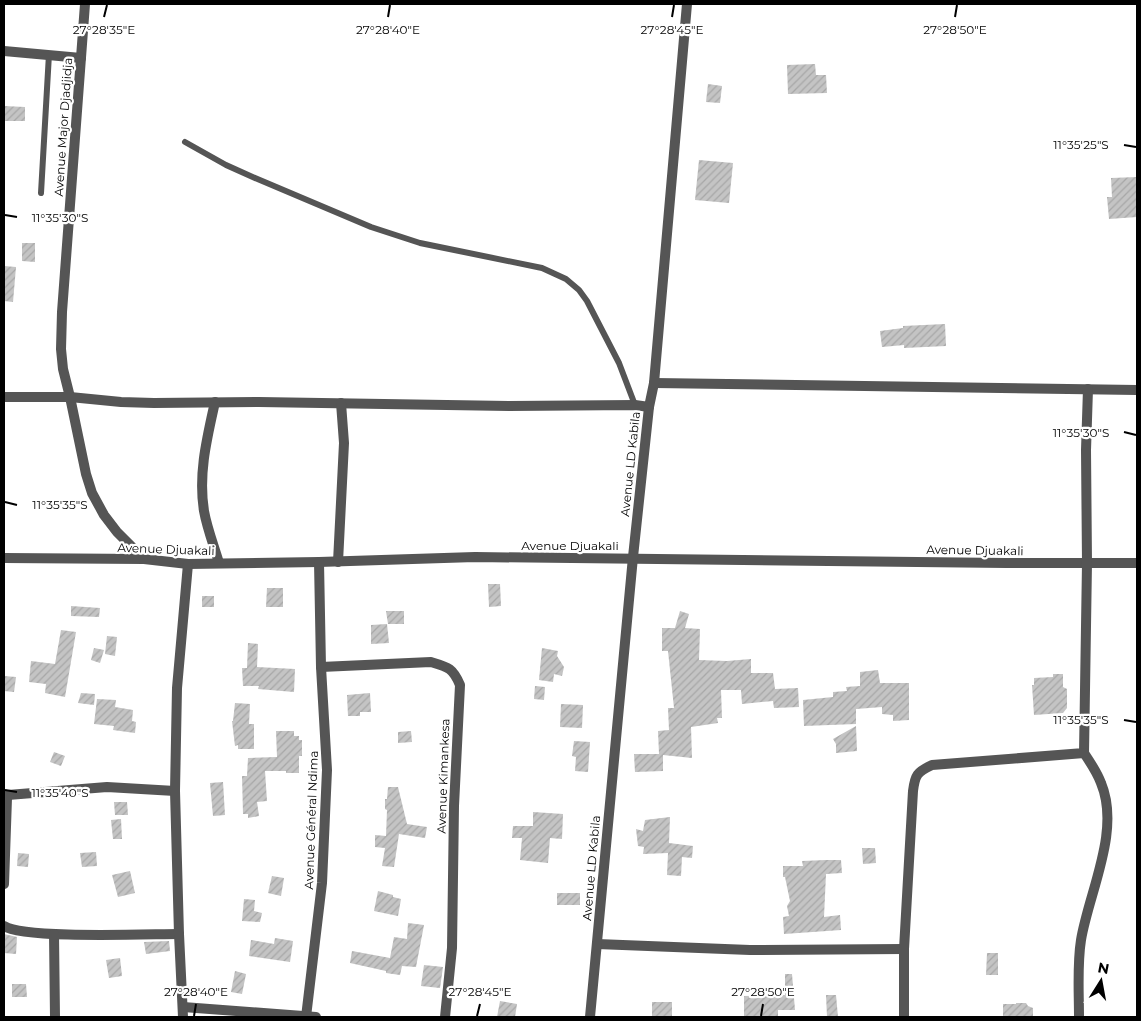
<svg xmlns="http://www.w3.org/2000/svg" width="1141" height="1021" font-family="Montserrat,sans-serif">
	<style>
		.building { fill: url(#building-hatch) }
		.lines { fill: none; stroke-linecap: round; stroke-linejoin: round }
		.service { stroke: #555; stroke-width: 6 }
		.minor { stroke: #555; stroke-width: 10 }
		.ticks { fill: none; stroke: #000; stroke-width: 2 }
		.labels { text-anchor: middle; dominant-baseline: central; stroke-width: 4.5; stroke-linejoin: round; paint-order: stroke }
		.street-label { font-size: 12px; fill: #000; stroke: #fff }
		.ticks-label { font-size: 12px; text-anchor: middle; fill: #000; stroke: #fff; stroke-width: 4.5; stroke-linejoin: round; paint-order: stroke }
	</style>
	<defs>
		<pattern id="building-hatch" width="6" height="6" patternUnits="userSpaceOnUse" patternTransform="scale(1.25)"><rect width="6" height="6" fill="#c4c4c4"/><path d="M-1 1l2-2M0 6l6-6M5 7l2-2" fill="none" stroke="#a7a7a7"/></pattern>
	</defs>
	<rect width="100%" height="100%" fill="#fff"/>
	<!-- building -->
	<g class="building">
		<path d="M 815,64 L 816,75 L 826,75 L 827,93 L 788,94 L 787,65 Z"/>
		<path d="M 708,84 L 722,86 L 720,103 L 706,102 Z"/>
		<path d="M 4,106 L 25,107 L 25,121 L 4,121 Z"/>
		<path d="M 699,160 L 733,163 L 729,203 L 695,200 Z"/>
		<path d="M 1137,177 L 1137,217 L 1109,219 L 1107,197 L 1112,197 L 1111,178 Z"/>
		<path d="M 22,243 L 35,243 L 35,262 L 22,261 Z"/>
		<path d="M 4,266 L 16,267 L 13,302 L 4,301 Z"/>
		<path d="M 945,324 L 946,346 L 904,348 L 904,345 L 882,347 L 880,331 L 903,328 L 903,326 Z"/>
		<path d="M 488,584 L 500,584 L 501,606 L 489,607 Z"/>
		<path d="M 267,588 L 283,588 L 283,607 L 266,607 Z"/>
		<rect x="202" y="596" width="12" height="11"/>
		<path d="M 71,606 L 100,608 L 99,617 L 71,616 Z"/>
		<path d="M 386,611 L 404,611 L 404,624 L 388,624 Z"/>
		<path d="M 680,611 L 689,614 L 685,628 L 700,629 L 699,660 L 727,661 L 751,659 L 751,673 L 773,673 L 775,689 L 798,688 L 799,707 L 774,708 L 773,701 L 742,704 L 741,690 L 721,690 L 722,718 L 717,718 L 718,723 L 691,727 L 692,758 L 663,755 L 663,771 L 635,772 L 634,754 L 659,754 L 658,731 L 669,730 L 668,708 L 674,708 L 668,651 L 662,651 L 662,628 L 675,628 Z"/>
		<path d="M 387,624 L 389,643 L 371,644 L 371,625 Z"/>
		<path d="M 61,630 L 76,632 L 65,697 L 45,693 L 46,684 L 29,682 L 31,661 L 55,664 Z"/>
		<path d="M 107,636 L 117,637 L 115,656 L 105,654 Z"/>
		<path d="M 248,643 L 258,644 L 257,667 L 295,669 L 294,692 L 258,689 L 259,686 L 243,686 L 242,668 L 247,668 Z"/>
		<path d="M 94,648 L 104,650 L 100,663 L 91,660 Z"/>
		<path d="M 542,648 L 558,651 L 557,656 L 564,667 L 562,676 L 554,674 L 553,682 L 539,680 Z"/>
		<path d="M 878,670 L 880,683 L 909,683 L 909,720 L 893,721 L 893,715 L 882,714 L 882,707 L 856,709 L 856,724 L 804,726 L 803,700 L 833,697 L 833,692 L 847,691 L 846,687 L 860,686 L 860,672 Z"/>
		<path d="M 1053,674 L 1063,674 L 1063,687 L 1067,689 L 1067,708 L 1063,713 L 1034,715 L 1032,685 L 1034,685 L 1034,678 L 1053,677 Z"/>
		<path d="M 4,676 L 16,677 L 14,692 L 4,691 Z"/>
		<path d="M 535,686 L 545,687 L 544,700 L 534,699 Z"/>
		<path d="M 81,693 L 95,694 L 94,705 L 78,703 Z"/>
		<path d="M 370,693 L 371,712 L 360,712 L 360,716 L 348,716 L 347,695 Z"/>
		<path d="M 97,699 L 116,700 L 115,707 L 133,710 L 132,721 L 136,722 L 135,733 L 113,730 L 114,726 L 94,724 Z"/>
		<path d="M 235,703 L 250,704 L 249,724 L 254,724 L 254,749 L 238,749 L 238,745 L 235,746 L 232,721 L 233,721 Z"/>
		<path d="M 561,704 L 583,705 L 582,728 L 560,727 Z"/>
		<path d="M 856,726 L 857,751 L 836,753 L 836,744 L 833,739 Z"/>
		<path d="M 276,731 L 294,731 L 294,736 L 299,736 L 299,740 L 302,740 L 302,756 L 299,756 L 299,773 L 286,773 L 286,771 L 265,771 L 267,801 L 257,802 L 259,816 L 248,818 L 248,814 L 243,814 L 242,776 L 247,776 L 248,758 L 277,757 Z"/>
		<path d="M 411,731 L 412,742 L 398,743 L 398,732 Z"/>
		<path d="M 574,741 L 590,742 L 588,772 L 575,771 L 576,757 L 572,756 Z"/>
		<path d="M 54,752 L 65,756 L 61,766 L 50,762 Z"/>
		<path d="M 223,782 L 225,815 L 213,816 L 210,783 Z"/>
		<path d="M 388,787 L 398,787 L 407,824 L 427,827 L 425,838 L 399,834 L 394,867 L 382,866 L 385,848 L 375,847 L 375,835 L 386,836 L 387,810 L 385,809 L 385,799 L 387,799 Z"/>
		<path d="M 114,802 L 127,802 L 128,815 L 115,815 Z"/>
		<path d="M 533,812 L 563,814 L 562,839 L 550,838 L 548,863 L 520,860 L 522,838 L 512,838 L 513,826 L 533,826 Z"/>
		<path d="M 670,817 L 669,843 L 693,846 L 692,858 L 682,857 L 681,876 L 667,875 L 668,853 L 643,854 L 644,847 L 638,846 L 636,829 L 643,831 L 645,820 Z"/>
		<path d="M 121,819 L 122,839 L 113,839 L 111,820 Z"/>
		<path d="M 862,848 L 875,848 L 876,863 L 863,864 Z"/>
		<path d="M 96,852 L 97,866 L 82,867 L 80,853 Z"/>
		<path d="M 18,853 L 29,854 L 28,867 L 17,866 Z"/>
		<path d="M 826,860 L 841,860 L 842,873 L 826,874 L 824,917 L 840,915 L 841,930 L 784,934 L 783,917 L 789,916 L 787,906 L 790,901 L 785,877 L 783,877 L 783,866 L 803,866 L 802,861 Z"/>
		<path d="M 130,871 L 135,893 L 118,897 L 112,875 Z"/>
		<path d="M 272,876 L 284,878 L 281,896 L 268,893 Z"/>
		<path d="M 378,891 L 393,895 L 393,897 L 401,899 L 398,916 L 374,911 Z"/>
		<rect x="557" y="893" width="23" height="12"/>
		<path d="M 244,899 L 255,900 L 254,911 L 262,913 L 260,922 L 242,921 Z"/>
		<path d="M 408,923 L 424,925 L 416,967 L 402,966 L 400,975 L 386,973 L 386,971 L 350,963 L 352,951 L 390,958 L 394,937 L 407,939 Z"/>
		<path d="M 4,934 L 17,937 L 16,954 L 4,953 Z"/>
		<path d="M 275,938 L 293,941 L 290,962 L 249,956 L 251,940 L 274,944 Z"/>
		<path d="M 169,941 L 170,951 L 146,954 L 144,942 Z"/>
		<path d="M 987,953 L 998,953 L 998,975 L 986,975 Z"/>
		<path d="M 120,958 L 122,976 L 109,978 L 106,960 Z"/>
		<path d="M 424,965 L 443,967 L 440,988 L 421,986 Z"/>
		<path d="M 235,971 L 246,974 L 242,994 L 231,992 Z"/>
		<path d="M 785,974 L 792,974 L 795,1010 L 778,1010 L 778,1017 L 744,1017 L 744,996 L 785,995 Z"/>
		<path d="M 12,984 L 26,984 L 27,997 L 12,997 Z"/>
		<path d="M 826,995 L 836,995 L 838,1017 L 827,1017 Z"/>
		<path d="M 500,1001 L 517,1004 L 515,1017 L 497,1017 Z"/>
		<rect x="652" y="1002" width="20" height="15"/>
		<path d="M 1016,1003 L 1026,1003 L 1028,1006 L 1033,1008 L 1033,1017 L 1003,1017 L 1003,1004 L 1016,1004 Z"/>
	</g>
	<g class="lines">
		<!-- service -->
		<g class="service">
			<path d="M 185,142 L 226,165 L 255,178 L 371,227 L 420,243 L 542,268 L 566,279 L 579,290 L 587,301 L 619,363 L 635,405"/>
			<path d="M 41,193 L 49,54"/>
		</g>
		<!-- minor -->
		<g class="minor">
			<path d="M 85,4 L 62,312 L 61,349 L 63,369 L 70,397 L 86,474 L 92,493 L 104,515 L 117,532 L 144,559"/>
			<path d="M 4,51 L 81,58"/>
			<path d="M 654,383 L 1137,390"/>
			<path d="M 4,397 L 70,397 L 121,402 L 154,403 L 259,402 L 509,406 L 635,405 L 649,407"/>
			<path d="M 215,402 C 207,438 198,474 204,511 C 207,528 214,546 219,563"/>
			<path d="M 4,558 L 144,559 L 188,564 L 319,562 L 475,557 L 1006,563 L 1137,563"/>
			<path d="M 338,562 L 344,443 L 341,403"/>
			<path d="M 321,667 L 431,662 C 448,667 453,668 460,685 L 454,806 L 452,948 L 445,1017"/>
			<path d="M 4,884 L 7,798 L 8,795 L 107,787 L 175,791"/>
			<path d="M 4,926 C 23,939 148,934 179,934"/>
			<path d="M 54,934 L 55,1017"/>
			<path d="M 597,944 L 750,950 L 904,949"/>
			<path d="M 183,1007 L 316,1017"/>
			<path d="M 183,1017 L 179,934 L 175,791 L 177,688 L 188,564"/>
			<path d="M 306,1017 L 322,883 L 327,770 L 321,667 L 319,562"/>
			<path d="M 590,1017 L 633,557 L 649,407 L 654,383 L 687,4"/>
			<path d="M 904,1017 L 904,949 L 913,791 C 915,775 917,772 932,765 L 1084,753 L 1087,563 L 1086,450 L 1088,389"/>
			<path d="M 1079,1017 C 1079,992 1077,965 1081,940 C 1089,892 1121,831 1101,783 C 1097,772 1090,762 1084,753"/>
		</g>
	</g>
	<!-- ticks -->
	<path class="ticks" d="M 104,17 L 107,5M 388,17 L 390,5M 672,17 L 674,5M 955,17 L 957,5M 1124,145 L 1136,147M 5,215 L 17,217M 1124,432 L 1136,435M 5,502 L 17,505M 1124,720 L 1136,722M 5,790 L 17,792M 194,1016 L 196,1004M 477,1016 L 480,1004M 761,1016 L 763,1004"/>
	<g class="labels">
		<!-- street labels -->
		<g class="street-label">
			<text transform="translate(63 127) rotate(-86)">Avenue Major Djadjidja</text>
			<text transform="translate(630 464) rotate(-84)">Avenue LD Kabila</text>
			<text x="570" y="545">Avenue Djuakali</text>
			<text transform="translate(166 549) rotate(2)">Avenue Djuakali</text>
			<text transform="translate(975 550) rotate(1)">Avenue Djuakali</text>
			<text transform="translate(443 776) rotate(-88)">Avenue Kimankesa</text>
			<text transform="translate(311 820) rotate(-88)">Avenue Général Ndima</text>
			<text transform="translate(591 868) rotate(-85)">Avenue LD Kabila</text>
		</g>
	</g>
	<g class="ticks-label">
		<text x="104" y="34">27°28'35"E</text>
		<text x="388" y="34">27°28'40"E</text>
		<text x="672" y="34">27°28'45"E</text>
		<text x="955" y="34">27°28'50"E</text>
		<text x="1081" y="149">11°35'25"S</text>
		<text x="60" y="222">11°35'30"S</text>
		<text x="1081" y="437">11°35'30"S</text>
		<text x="60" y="509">11°35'35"S</text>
		<text x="1081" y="724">11°35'35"S</text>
		<text x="60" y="797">11°35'40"S</text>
		<text x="196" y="996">27°28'40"E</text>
		<text x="480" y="996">27°28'45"E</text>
		<text x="763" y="996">27°28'50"E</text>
	</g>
	<!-- border -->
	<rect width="1141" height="1021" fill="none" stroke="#000000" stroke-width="10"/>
	<!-- north arrow -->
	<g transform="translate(1101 981) rotate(11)" stroke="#ffffff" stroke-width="4" paint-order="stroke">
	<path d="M0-4L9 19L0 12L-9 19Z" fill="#000000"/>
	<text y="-8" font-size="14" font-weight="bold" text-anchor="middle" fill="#000000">N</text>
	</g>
</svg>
